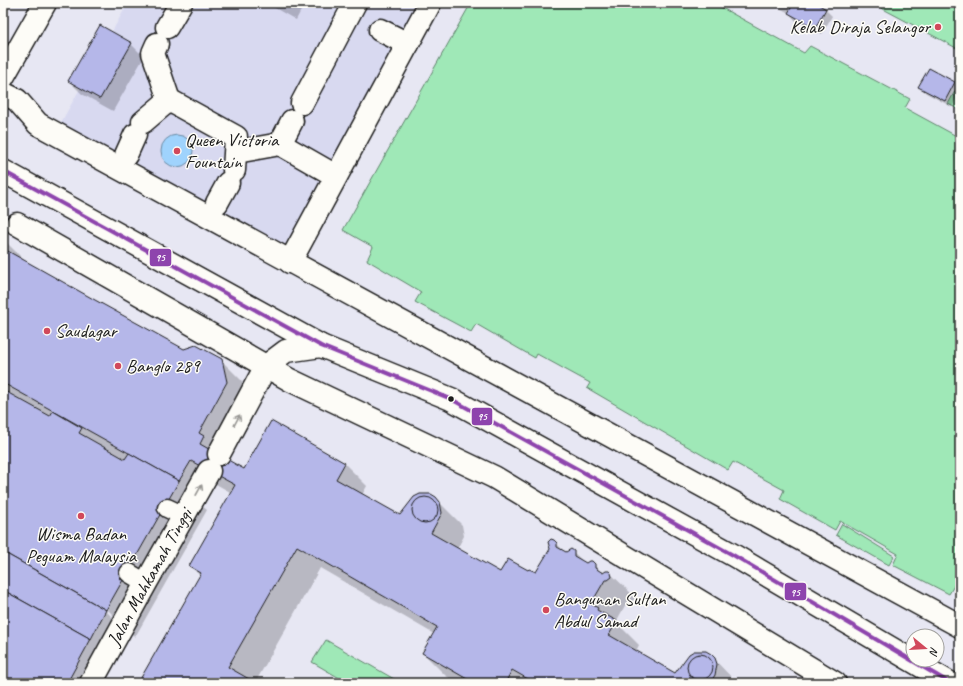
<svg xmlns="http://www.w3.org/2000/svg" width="963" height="686" font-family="Caveat,sans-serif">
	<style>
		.built { fill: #d8d9f0 }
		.green { fill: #9fe8b7; stroke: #5e826a }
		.water { fill: #9fd3fd; stroke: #6b8aa3 }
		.shadow { fill: #0003 }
		.building { fill: #b5b7e9; stroke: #1c1c1c }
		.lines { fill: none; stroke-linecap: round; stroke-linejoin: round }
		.lane-casing { stroke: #1c1c1c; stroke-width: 21 }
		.street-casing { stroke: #1c1c1c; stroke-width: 25 }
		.lane { stroke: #fdfcf7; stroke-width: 18 }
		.street { stroke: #fdfcf7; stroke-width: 22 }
		.bus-1-casing { stroke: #fdfcf7; stroke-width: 7 }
		.bus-1 { stroke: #8e44ad; stroke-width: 4 }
		.oneway { stroke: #989794 }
		.poi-dot { fill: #d1495b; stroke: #fdfcf7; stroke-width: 1.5 }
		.bus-dot { fill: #1c1c1c; stroke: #fdfcf7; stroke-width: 1.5 }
		.labels { text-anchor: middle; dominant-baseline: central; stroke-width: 3; stroke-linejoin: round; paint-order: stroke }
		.poi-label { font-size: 19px; fill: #1c1c1c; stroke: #fdfcf7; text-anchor: start }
		.street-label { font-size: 19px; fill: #1c1c1c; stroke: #fdfcf7 }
		.line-badge { stroke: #fdfcf7; stroke-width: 1.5 }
		.badge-label { font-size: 11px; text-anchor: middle; font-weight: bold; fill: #fff }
	</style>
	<rect width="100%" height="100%" fill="#e7e7f3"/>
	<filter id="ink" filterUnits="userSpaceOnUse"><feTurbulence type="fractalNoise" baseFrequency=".025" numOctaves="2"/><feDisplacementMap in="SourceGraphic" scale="8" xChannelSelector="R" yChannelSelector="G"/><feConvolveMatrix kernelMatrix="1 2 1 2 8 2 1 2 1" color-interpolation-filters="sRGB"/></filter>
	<g filter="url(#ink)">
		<!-- built -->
		<path class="built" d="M 128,3 L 422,3 L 280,254 L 54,135 Z"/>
		<!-- green -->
		<g class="green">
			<path d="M 471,3 L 713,3 L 804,53 L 810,46 L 910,99 L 905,108 L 960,138 L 960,580 L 958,579 L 949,594 L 893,565 L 898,554 L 840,521 L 835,530 L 780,499 L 784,490 L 733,462 L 728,470 L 587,388 L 590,383 L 537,354 L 535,358 L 476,324 L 471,332 L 415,302 L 421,292 L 367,260 L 373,247 L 343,230 Z"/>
			<path d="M 872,3 L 960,3 L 960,50 Z"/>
			<path d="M 959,84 L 960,85 L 960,110 L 948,104 Z"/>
			<path d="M 842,524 L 894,556 L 889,565 L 836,535 Z"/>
			<path d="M 326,640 L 401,683 L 348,683 L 312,662 Z"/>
		</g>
		<!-- water -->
		<circle class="water" cx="177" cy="151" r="16"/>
		<!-- shadow -->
		<g class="shadow">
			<path d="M 266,3 L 305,3 L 296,20 Z"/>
			<path d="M 770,3 L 814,3 L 825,9 L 832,16 L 822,34 L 795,20 L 789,13 Z"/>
			<path d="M 131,44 L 144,57 L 113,111 L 82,94 L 69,81 Z"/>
			<path d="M 954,83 L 960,89 L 960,91 L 952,107 L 926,93 L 920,87 Z"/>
			<path d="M 3,239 L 26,262 L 184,350 L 221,360 L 244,383 L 249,406 L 227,460 L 245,470 L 344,463 L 367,486 L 362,495 L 400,517 L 435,498 L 462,525 L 464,536 L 457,549 L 500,573 L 528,572 L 536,574 L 551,549 L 554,541 L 566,553 L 571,550 L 585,563 L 591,562 L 603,574 L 609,572 L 634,596 L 634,600 L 631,602 L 627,602 L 616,622 L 639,645 L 636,651 L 675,674 L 710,655 L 737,683 L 458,683 L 446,676 L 423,653 L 434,634 L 320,568 L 255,683 L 140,683 L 200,576 L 191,566 L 232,493 L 214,483 L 201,505 L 207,510 L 135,637 L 104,606 L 102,607 L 129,634 L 95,683 L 3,683 Z"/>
		</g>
		<!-- building -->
		<g class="building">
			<path d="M 794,3 L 816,3 L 826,9 L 815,28 L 788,13 Z"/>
			<path d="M 100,25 L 132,43 L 100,99 L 68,81 Z"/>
			<path d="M 929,68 L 955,82 L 945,101 L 918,87 Z"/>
			<path d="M 3,238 L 6,250 L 95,300 L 184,349 L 196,345 L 222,359 L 227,382 L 199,433 L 204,436 L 200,444 L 244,469 L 271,421 L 345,463 L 336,479 L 400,515 L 414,497 L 420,494 L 431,494 L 436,497 L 440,502 L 442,513 L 431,533 L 500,572 L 508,559 L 528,570 L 529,569 L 536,572 L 550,549 L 548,542 L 551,539 L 554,540 L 557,543 L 557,547 L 566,552 L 571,549 L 574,551 L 574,556 L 586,563 L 589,561 L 592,561 L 595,564 L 595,568 L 603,573 L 606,571 L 609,571 L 611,573 L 612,577 L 608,580 L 605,580 L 591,604 L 598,608 L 597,610 L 617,621 L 609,635 L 675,673 L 689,654 L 694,651 L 706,651 L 711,654 L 715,658 L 717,664 L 715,675 L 710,683 L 535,683 L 512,670 L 505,683 L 474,683 L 422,653 L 437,627 L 297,546 L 228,667 L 256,683 L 138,683 L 201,573 L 189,566 L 235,485 L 191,461 L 179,481 L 3,383 Z"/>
			<path d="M 3,390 L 50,416 L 53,411 L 82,428 L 79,433 L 125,459 L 129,453 L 179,481 L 106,610 L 3,552 Z"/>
			<circle cx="425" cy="510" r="13"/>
			<path d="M 3,552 L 106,610 L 91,639 L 3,590 Z"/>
			<path d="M 3,590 L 91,639 L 67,683 L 3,683 Z"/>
			<circle cx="700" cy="667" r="13"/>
		</g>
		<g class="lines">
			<!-- lane casing -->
			<g class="lane-casing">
				<g id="lane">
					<path d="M 167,508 L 184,516"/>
					<path d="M 129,573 L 146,583"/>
				</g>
			</g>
			<!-- street casing -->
			<g class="street-casing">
				<g id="street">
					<path d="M 167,27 L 181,3"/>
					<path d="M 380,30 L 408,44"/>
					<path d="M 157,44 L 153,53 L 169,100"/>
					<path d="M 3,77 L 45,3"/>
					<path d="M 3,93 L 17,100 L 38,124 L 960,626"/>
					<path d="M 302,103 L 355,3"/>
					<path d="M 143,122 L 169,100 L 236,137 L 234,170"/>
					<path d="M 280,144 L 292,121"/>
					<path d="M 236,152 L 280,144 L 336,176"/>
					<path d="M 126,155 L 135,135"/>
					<path d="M 3,171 L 321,346 L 451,399 L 733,555 L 950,683"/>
					<path d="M 217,203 L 228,183"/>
					<path d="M 17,224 L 290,380 L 494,477 L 835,683"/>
					<path d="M 290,262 L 430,3"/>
					<path d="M 219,454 L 266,366 L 286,351 L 321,346"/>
					<path id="s1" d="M 91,683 L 146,583 L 209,471"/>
				</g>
			</g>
			<!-- lane -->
			<use href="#lane" class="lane"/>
			<!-- street -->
			<use href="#street" class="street"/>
			<!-- bus-1 casing -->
			<g class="bus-1-casing">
				<path id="bus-1" d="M 3,171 L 321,346 L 451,399 L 733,555 L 950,683"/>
			</g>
			<!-- bus-1 -->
			<use href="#bus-1" class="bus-1"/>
		</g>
		<!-- one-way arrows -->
		<defs><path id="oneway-shaft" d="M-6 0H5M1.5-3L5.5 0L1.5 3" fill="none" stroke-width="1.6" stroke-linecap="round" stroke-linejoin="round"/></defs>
		<g class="oneway">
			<use href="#oneway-shaft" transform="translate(237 420) rotate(-62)"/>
			<use href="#oneway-shaft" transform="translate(199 490) rotate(-61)"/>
		</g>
	</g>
	<!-- markers -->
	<g class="poi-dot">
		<circle cx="938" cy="27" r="4"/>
		<circle cx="177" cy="151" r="4"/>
		<circle cx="47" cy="331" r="4"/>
		<circle cx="118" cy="366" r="4"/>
		<circle cx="81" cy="516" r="4"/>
		<circle cx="546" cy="610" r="4"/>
	</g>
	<circle class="bus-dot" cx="451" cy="399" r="3.5"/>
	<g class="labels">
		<!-- poi labels -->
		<g class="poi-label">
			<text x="930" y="27" text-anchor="end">Kelab Diraja Selangor</text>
			<text x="185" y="140">Queen Victoria<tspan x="185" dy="22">Fountain</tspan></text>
			<text x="55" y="331">Saudagar</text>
			<text x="126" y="366">Banglo 289</text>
			<text x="81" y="534" text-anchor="middle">Wisma Badan<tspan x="81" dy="22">Peguam Malaysia</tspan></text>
			<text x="554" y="599">Bangunan Sultan<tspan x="554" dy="22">Abdul Samad</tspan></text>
		</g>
		<!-- street labels -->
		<g class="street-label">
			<text stroke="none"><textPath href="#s1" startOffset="121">Jalan Mahkamah Tinggi</textPath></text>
		</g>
	</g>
	<g class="line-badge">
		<rect x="149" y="248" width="23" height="19" rx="4" fill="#8e44ad"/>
		<rect x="471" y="407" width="22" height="19" rx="4" fill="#8e44ad"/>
		<rect x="784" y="582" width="23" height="19" rx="4" fill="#8e44ad"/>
	</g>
	<g class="badge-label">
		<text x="160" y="261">95</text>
		<text x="482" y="420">95</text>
		<text x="795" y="596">95</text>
	</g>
	<!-- margin -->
	<rect width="963" height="686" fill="none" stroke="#fdfcf7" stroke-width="16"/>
	<rect x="8" y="8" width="947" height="670" fill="none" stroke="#1c1c1c" stroke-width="1.5" filter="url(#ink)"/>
	<!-- north arrow -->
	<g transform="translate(925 648) rotate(108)"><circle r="19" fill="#fdfcf7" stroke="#a3a29f"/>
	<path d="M0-3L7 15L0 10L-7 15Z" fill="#d1495b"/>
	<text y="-6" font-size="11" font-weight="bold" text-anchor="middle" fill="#1c1c1c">N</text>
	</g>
</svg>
